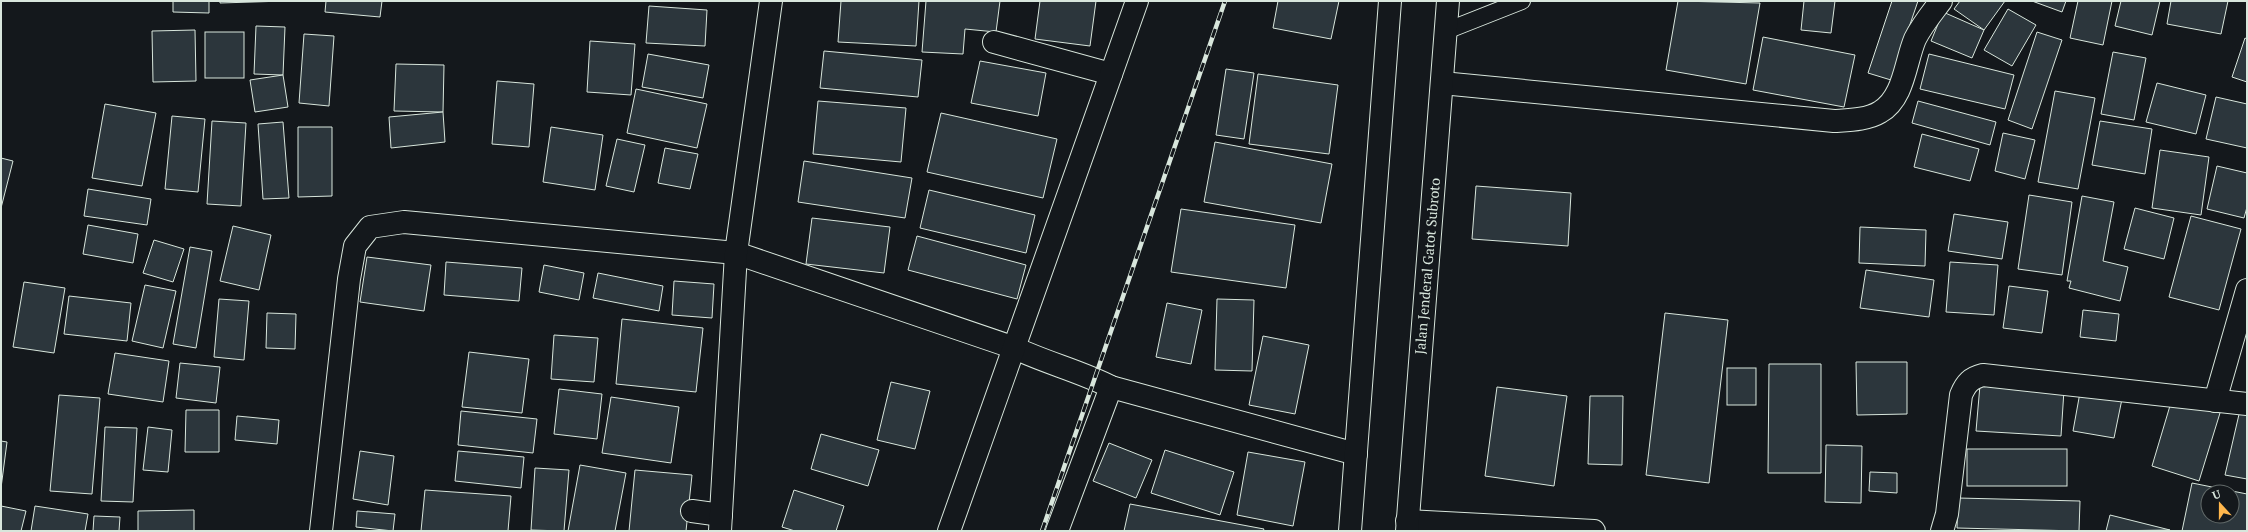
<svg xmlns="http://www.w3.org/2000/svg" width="2248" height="532" font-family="'PT Serif',serif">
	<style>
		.building { fill: #2c363c; stroke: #d8e6dc; fill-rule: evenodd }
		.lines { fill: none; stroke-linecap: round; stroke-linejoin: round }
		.lane-casing { stroke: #d8e6dc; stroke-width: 18 }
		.street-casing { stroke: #d8e6dc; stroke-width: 24 }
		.secondary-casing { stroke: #d8e6dc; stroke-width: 24 }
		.lane { stroke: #14181c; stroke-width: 16 }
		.street { stroke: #14181c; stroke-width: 22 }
		.secondary { stroke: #14181c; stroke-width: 22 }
		.rail-casing { stroke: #d8e6dc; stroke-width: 4.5 }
		.rail { stroke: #14181c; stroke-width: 3; stroke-dasharray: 9; stroke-linecap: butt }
		.labels { text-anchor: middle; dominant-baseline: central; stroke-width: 3; stroke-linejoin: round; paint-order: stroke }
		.street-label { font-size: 14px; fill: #d8e6dc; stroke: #14181c }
	</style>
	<rect width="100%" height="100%" fill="#14181c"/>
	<!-- building -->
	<g class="building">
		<path d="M 173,1 L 209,1 L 209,13 L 173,12 Z"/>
		<path d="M 220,1 L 285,1 L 220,3 Z"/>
		<path d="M 326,1 L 382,1 L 380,17 L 325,12 Z"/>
		<path d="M 841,1 L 919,1 L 916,46 L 838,42 Z"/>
		<path d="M 926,1 L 1000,1 L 996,32 L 965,29 L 963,54 L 922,52 Z"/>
		<path d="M 1040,1 L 1096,1 L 1090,46 L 1035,39 Z"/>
		<path d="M 1278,1 L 1339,1 L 1331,39 L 1273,28 Z"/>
		<path d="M 1678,1 L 1760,3 L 1746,84 L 1666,70 Z"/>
		<path d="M 1804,1 L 1835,1 L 1831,33 L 1801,30 Z"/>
		<path d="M 1892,1 L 1918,1 L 1891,80 L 1868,73 Z"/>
		<path d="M 1960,1 L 2005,1 L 1984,30 L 1954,9 Z"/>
		<path d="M 2032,1 L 2066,1 L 2062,12 Z"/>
		<path d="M 2078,1 L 2112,1 L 2103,45 L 2070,38 Z"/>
		<path d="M 2121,1 L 2160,1 L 2152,35 L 2115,26 Z"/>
		<path d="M 2171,1 L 2228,1 L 2221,34 L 2167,24 Z"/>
		<path d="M 649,6 L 707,10 L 705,46 L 646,43 Z"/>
		<path d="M 2008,9 L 2036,25 L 2012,66 L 1984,50 Z"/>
		<path d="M 1943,12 L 1984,30 L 1972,58 L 1931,41 Z"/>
		<path d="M 256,26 L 285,27 L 283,75 L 254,74 Z"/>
		<path d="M 195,30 L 196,81 L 153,82 L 152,31 Z"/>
		<rect x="205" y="32" width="39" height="46"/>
		<path d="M 2037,32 L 2062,40 L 2032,129 L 2008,120 Z"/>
		<path d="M 304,34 L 334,36 L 329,106 L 299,103 Z"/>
		<path d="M 1763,37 L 1855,55 L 1844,107 L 1753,90 Z"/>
		<path d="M 2245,38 L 2247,39 L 2247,82 L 2232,77 Z"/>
		<path d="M 590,41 L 635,44 L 631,95 L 587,92 Z"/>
		<path d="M 824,51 L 922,60 L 918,97 L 820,88 Z"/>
		<path d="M 2113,52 L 2146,58 L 2134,120 L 2101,114 Z"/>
		<path d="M 648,54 L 709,65 L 703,98 L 642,87 Z"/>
		<path d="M 1929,54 L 2014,75 L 2005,109 L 1920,89 Z"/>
		<path d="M 980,61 L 1046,73 L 1038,116 L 971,103 Z"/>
		<path d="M 396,64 L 444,65 L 443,112 L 394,111 Z"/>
		<path d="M 1226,69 L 1254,73 L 1244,139 L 1216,135 Z"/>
		<path d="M 1258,74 L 1338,85 L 1329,154 L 1249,144 Z"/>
		<path d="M 283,75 L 288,107 L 255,112 L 250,80 Z"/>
		<path d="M 497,81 L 534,84 L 529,147 L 492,144 Z"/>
		<path d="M 2157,83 L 2206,95 L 2196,134 L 2146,122 Z"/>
		<path d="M 636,89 L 707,104 L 697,148 L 627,133 Z"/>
		<path d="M 2055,91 L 2095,98 L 2078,189 L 2038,182 Z"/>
		<path d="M 2216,97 L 2247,104 L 2247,148 L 2206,139 Z"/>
		<path d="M 818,101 L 906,108 L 901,162 L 813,154 Z"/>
		<path d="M 1918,101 L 1996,122 L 1990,145 L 1912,123 Z"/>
		<path d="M 105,104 L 156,113 L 142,186 L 92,178 Z"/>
		<path d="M 443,112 L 445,142 L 391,148 L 389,117 Z"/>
		<path d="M 941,113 L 1057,139 L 1043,198 L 927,172 Z"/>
		<path d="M 172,116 L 205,119 L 198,192 L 165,189 Z"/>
		<path d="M 212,121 L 246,123 L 241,206 L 207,204 Z"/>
		<path d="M 2100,121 L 2152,129 L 2145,174 L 2092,165 Z"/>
		<path d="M 283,122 L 289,198 L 263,199 L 258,124 Z"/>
		<path d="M 298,127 L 332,127 L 332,196 L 298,197 Z"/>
		<path d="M 551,127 L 603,135 L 595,190 L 543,182 Z"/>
		<path d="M 2003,133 L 2035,140 L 2025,179 L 1995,171 Z"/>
		<path d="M 1922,134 L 1979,149 L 1970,181 L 1914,167 Z"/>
		<path d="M 617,139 L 645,145 L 634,192 L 606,186 Z"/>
		<path d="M 1215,142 L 1332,164 L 1321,223 L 1204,202 Z"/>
		<path d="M 665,148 L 698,154 L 690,189 L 658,183 Z"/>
		<path d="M 2160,150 L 2209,157 L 2201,215 L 2152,208 Z"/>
		<path d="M 1,158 L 13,161 L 1,208 Z"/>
		<path d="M 804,161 L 912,178 L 905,218 L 798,202 Z"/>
		<path d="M 2217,166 L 2247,173 L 2247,207 L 2244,218 L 2207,209 Z"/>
		<path d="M 1476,186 L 1571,193 L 1568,246 L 1472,239 Z"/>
		<path d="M 88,189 L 151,199 L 147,225 L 84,216 Z"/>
		<path d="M 929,190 L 1035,215 L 1026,253 L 920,228 Z"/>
		<path d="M 2029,195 L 2072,202 L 2062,275 L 2018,269 Z"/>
		<path d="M 2082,196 L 2114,202 L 2103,261 L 2128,267 L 2120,301 L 2069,288 L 2071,281 L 2067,281 Z"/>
		<path d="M 2135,208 L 2174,218 L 2164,259 L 2124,249 Z"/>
		<path d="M 1181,209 L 1295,225 L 1286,288 L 1171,272 Z"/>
		<path d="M 1954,214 L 2008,222 L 2002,259 L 1948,251 Z"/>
		<path d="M 2191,216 L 2241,229 L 2219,310 L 2169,297 Z"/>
		<path d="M 812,218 L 890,227 L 884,273 L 806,264 Z"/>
		<path d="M 88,225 L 138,234 L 133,263 L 83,254 Z"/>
		<path d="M 233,226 L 271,235 L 259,290 L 220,281 Z"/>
		<path d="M 1860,227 L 1926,230 L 1925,266 L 1859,263 Z"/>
		<path d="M 917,236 L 1026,265 L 1017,299 L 908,270 Z"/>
		<path d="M 154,240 L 184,249 L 173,282 L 143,273 Z"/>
		<path d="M 190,247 L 212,251 L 196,348 L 173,344 Z"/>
		<path d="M 367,257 L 431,265 L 424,311 L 360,302 Z"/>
		<path d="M 446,262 L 522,268 L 519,301 L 444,295 Z"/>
		<path d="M 1950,262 L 1998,265 L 1994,315 L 1946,312 Z"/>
		<path d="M 544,265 L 584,273 L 579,300 L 539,292 Z"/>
		<path d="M 1866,270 L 1934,280 L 1929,317 L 1860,308 Z"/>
		<path d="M 598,273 L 663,286 L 659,311 L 593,298 Z"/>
		<path d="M 674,281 L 714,284 L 712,318 L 672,315 Z"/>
		<path d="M 24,282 L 65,288 L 54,353 L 13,347 Z"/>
		<path d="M 145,285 L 176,291 L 163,348 L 132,341 Z"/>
		<path d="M 2009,286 L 2048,291 L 2042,333 L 2003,328 Z"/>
		<path d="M 69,296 L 131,303 L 127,341 L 64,334 Z"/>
		<path d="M 219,299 L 249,301 L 244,360 L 214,357 Z"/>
		<path d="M 1217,299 L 1254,300 L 1252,371 L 1215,370 Z"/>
		<path d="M 1167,303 L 1202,310 L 1191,364 L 1156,357 Z"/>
		<path d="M 2083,310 L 2119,314 L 2116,341 L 2080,337 Z"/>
		<path d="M 267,313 L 296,314 L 295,349 L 266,348 Z"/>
		<path d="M 1665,313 L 1728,320 L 1709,483 L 1646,475 Z"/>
		<path d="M 622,319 L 703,328 L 696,392 L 616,384 Z"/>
		<path d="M 554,335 L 598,338 L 594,382 L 551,379 Z"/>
		<path d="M 1263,336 L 1309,345 L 1295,414 L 1249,405 Z"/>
		<path d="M 469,352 L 529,359 L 522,413 L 462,407 Z"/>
		<path d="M 115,353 L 169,361 L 163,402 L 108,394 Z"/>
		<path d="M 1856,362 L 1907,362 L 1907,414 L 1857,415 Z"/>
		<path d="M 180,363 L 220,367 L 216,403 L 176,398 Z"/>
		<path d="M 1769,364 L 1821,364 L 1821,473 L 1768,473 Z"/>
		<rect x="1727" y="368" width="29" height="37"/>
		<path d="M 891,382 L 930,391 L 915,449 L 877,440 Z"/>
		<path d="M 1980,385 L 2064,390 L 2061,436 L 1976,431 Z"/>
		<path d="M 1497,387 L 1567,396 L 1554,486 L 1485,476 Z"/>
		<path d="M 2081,387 L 2123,394 L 2114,438 L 2073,431 Z"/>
		<path d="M 559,389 L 602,394 L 597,439 L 554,434 Z"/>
		<path d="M 59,395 L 100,398 L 92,494 L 50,491 Z"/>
		<path d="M 1590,396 L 1623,396 L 1622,465 L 1588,464 Z"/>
		<path d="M 611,397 L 679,407 L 671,463 L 602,453 Z"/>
		<path d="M 2172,399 L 2220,413 L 2199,481 L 2152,466 Z"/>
		<path d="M 186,410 L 219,410 L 219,452 L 185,452 Z"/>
		<path d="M 2240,410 L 2247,411 L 2247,479 L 2225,475 Z"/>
		<path d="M 461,411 L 537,419 L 533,453 L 458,445 Z"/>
		<path d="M 237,416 L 279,420 L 277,444 L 235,440 Z"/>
		<path d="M 105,427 L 137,428 L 133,502 L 101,501 Z"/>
		<path d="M 148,427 L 172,430 L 168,472 L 143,470 Z"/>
		<path d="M 821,434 L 879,450 L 868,486 L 811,469 Z"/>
		<path d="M 1,441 L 7,442 L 1,488 Z"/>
		<path d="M 1109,443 L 1152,460 L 1136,498 L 1093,481 Z"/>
		<path d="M 1826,445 L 1862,446 L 1861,503 L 1825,502 Z"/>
		<rect x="1967" y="449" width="100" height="37"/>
		<path d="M 1165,450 L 1234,472 L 1220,515 L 1151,493 Z"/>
		<path d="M 360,451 L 394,456 L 388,505 L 353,499 Z"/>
		<path d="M 458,451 L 524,457 L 521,488 L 455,481 Z"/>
		<path d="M 1248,452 L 1305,462 L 1293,526 L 1237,515 Z"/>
		<path d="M 580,465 L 626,473 L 615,531 L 568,531 Z"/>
		<path d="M 535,468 L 569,470 L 564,531 L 531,530 Z"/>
		<path d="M 635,470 L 692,475 L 686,531 L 629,531 Z"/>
		<path d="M 1870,472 L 1897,473 L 1897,493 L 1869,491 Z"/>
		<path d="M 2192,483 L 2247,494 L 2247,531 L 2182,531 ZM 2208,492 L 2232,492 L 2232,516 L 2208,516 Z"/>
		<path d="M 425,490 L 511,496 L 508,531 L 421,531 Z"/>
		<path d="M 794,490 L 844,506 L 836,531 L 795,531 L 782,527 Z"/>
		<path d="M 1958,498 L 2080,501 L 2079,531 L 1957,528 Z"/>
		<path d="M 1130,504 L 1264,529 L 1263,531 L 1124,531 Z"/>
		<path d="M 1,506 L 26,511 L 21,531 L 1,531 Z"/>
		<path d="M 35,506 L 88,514 L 85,531 L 31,531 Z"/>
		<path d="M 194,510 L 194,531 L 138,531 L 138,511 Z"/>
		<path d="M 357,511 L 395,514 L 393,531 L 356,527 Z"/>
		<path d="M 2110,515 L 2170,530 L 2106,531 Z"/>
		<path d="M 94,516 L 120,517 L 119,531 L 93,531 Z"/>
	</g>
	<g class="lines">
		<!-- lane casing -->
		<g class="lane-casing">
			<path id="lane" d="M 1446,31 L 1522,1"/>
		</g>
		<!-- street casing -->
		<g class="street-casing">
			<g id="street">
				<path d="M 994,42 L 1111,74"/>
				<path d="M 1442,83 L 1834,121 C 1849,120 1867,120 1880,112 C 1904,98 1905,63 1915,39 C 1922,25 1932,13 1941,1"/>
				<path d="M 2215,401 L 2247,290"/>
				<path d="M 692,511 L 721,515"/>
				<path d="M 1407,521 L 1594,531"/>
				<path d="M 321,531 L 349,279 L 355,246 L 370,227 L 404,222 L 736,253 L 1015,348 C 1046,363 1080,371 1111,387 L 1356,454"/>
				<path d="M 720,531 L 736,253 L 771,1"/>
				<path d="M 949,531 L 1137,1"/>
				<path d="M 1057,531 L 1111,387"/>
				<path d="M 1942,531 L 1947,514 L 1961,395 C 1966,383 1971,378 1983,375 L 2247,404"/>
			</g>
		</g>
		<!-- secondary casing -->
		<g class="secondary-casing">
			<g id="secondary">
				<path d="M 1350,531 L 1390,1"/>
				<path d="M 1407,531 L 1448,1"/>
			</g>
		</g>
		<!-- lane -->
		<use href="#lane" class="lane"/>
		<!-- street -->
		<use href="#street" class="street"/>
		<!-- secondary -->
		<use href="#secondary" class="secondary"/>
		<!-- rail casing -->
		<g class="rail-casing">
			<path id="rail" d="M 1042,531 L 1225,1"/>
		</g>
		<!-- rail -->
		<use href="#rail" class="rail"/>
	</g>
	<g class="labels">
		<!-- street labels -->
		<g class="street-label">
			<text transform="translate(1427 266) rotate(-85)">Jalan Jenderal Gatot Subroto</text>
		</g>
	</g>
	<!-- border -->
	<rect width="2248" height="532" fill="none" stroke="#d8e6dc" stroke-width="4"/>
	<!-- north arrow -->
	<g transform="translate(2220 504) rotate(339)"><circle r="19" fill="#14181c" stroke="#626a69"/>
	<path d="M0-3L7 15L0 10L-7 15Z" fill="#ffb74d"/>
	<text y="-6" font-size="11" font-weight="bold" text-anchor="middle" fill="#d8e6dc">U</text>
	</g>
</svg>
